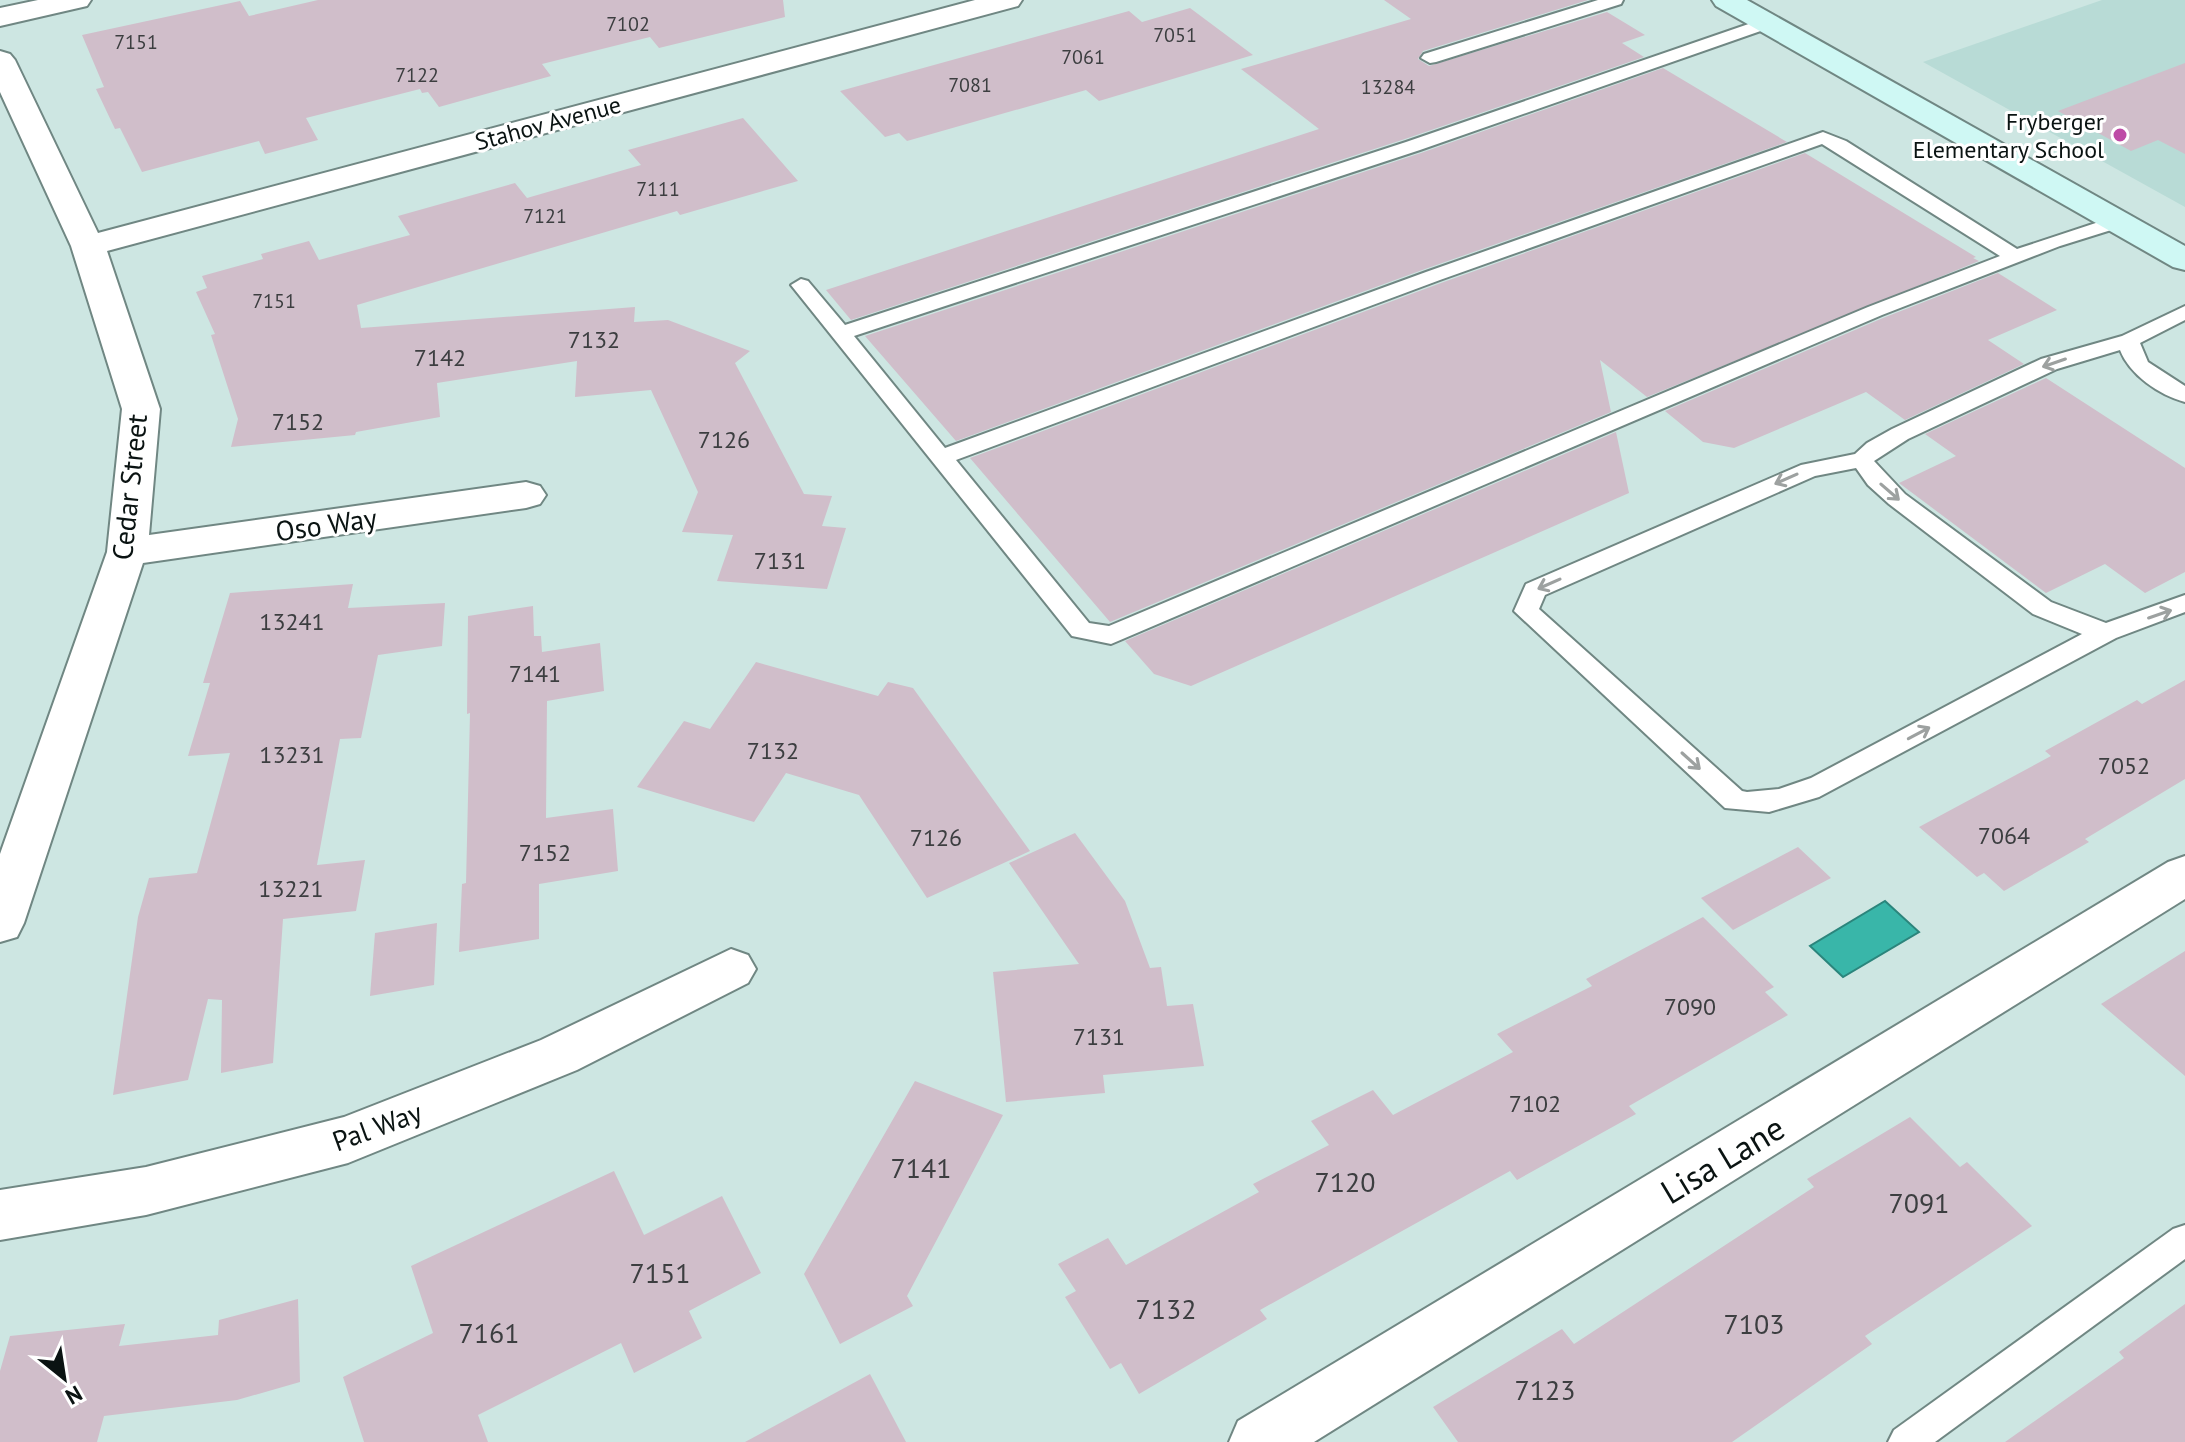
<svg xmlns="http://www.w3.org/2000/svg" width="2185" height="1442" font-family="'PT Sans',sans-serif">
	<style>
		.built { fill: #b8dbd6 }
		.water { fill: #39b6a9; stroke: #2b857c; stroke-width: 2 }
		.building { fill: #d0beca }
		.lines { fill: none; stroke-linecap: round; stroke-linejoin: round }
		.lane-casing { stroke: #708783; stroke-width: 4 }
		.street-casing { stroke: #708783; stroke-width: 4 }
		.secondary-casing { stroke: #708783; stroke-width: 4 }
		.lane { fill: #fff; fill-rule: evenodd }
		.street { fill: #fff; fill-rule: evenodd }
		.secondary { fill: #cff8f4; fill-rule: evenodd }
		.oneway { stroke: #9da1a0 }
		.poi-dot { fill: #be4ba6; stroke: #fff; stroke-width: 3 }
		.labels { text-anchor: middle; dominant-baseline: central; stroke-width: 6; stroke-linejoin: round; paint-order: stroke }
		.far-number-label { font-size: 20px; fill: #3c3e40 }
		.far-poi-label { font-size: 24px; fill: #0a1312; stroke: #fff; text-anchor: end }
		.far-street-label { font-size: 24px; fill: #0a1312; stroke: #fff }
		.number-label { font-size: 24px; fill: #3c3e40 }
		.street-label { font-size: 28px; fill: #0a1312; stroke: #fff }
		.near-number-label { font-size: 28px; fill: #3c3e40 }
		.near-street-label { font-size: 34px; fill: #0a1312; stroke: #fff }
	</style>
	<rect width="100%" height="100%" fill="#cde6e2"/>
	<!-- built -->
	<path class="built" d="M 2102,0 L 2185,0 L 2185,207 L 1923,62 Z"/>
	<!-- water -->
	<path class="water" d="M 1885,901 L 1919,932 L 1843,977 L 1810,946 Z"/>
	<!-- building -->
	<g class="building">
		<path d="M 318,0 L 783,0 L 785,17 L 659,48 L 650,37 L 542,64 L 551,76 L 439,107 L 428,92 L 422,93 L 420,89 L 306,118 L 318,140 L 265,154 L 259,141 L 142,172 L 120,128 L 115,129 L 96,89 L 104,87 L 82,35 L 240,1 L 249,16 Z"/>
		<path d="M 1384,0 L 1588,0 L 1423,51 L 1418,59 L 1429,66 L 1607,12 L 1645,35 L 1622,43 L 1644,57 L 1405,139 L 851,320 L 826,290 L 1319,129 L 1241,69 L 1411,19 Z"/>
		<path d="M 1190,8 L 1253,55 L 1099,101 L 1086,90 L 907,141 L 899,133 L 885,137 L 840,91 L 1129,11 L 1142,22 Z"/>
		<path d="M 2185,63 L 2185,154 L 2158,140 L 2131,151 L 2058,111 Z"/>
		<path d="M 1663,68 L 1787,142 L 1425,269 L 956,441 L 865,336 L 1421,153 Z"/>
		<path d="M 743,118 L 798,181 L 680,215 L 677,211 L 357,305 L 361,328 L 635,307 L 634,322 L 668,320 L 750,351 L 735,363 L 804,494 L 832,496 L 822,526 L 846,528 L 827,589 L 717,581 L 733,535 L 682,532 L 698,492 L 651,390 L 575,397 L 577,361 L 437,383 L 440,417 L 356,432 L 355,435 L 231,447 L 238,419 L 211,335 L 215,334 L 196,292 L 207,288 L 202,276 L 263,259 L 261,254 L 309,241 L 319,260 L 410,235 L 398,216 L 515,183 L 527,198 L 641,165 L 628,150 Z"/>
		<path d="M 1805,153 L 1976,257 L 1973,258 L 1979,261 L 1647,397 L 1600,360 L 1611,412 L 1110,622 L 970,458 L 1441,283 Z"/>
		<path d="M 1998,273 L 2057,310 L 1988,340 L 2024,364 L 1905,420 L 1866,392 L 1734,448 L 1703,442 L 1665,411 L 1883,318 Z"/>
		<path d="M 2046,378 L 2185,468 L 2185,572 L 2145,593 L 2105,564 L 2046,593 L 1899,483 L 1956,456 L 1925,434 Z"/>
		<path d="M 1616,432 L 1629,493 L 1191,686 L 1154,674 L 1125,641 Z"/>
		<path d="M 353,584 L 348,608 L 445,603 L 442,646 L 378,655 L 361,738 L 340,739 L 317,865 L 365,860 L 356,911 L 283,919 L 273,1063 L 221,1073 L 222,1000 L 208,999 L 188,1080 L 113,1095 L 138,917 L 149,878 L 197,873 L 230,753 L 188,756 L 210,683 L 203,683 L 230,593 Z"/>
		<path d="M 533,606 L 534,636 L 541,636 L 542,652 L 600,643 L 604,691 L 547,701 L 546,818 L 613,809 L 618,871 L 539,884 L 539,939 L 459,952 L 462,884 L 466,883 L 470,713 L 467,714 L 468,616 Z"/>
		<path d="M 756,662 L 878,696 L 888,682 L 913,688 L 1030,851 L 927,898 L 859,795 L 786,773 L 754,822 L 637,787 L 684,721 L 710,729 Z"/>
		<path d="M 2185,680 L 2185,779 L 2085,839 L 2089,842 L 2004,891 L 1984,873 L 1977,877 L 1919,827 L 2051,756 L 2045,751 L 2137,700 L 2142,704 Z"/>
		<path d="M 1075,833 L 1125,901 L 1150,968 L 1161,967 L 1167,1006 L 1193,1004 L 1204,1066 L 1103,1075 L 1105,1093 L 1006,1102 L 993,972 L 1079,964 L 1009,863 Z"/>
		<path d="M 1798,847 L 1831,878 L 1733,930 L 1701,898 Z"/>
		<path d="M 1703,917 L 1774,987 L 1765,992 L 1788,1015 L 1629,1106 L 1636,1114 L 1517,1180 L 1510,1171 L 1260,1310 L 1267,1319 L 1139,1394 L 1121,1363 L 1110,1369 L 1065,1297 L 1076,1291 L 1058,1264 L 1108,1238 L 1126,1265 L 1259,1192 L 1253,1184 L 1329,1145 L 1311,1121 L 1373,1090 L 1393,1115 L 1513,1052 L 1497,1034 L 1592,986 L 1586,979 Z"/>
		<path d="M 437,923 L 434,985 L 370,996 L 375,933 Z"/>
		<path d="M 2185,951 L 2185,1076 L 2101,1004 Z"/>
		<path d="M 915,1081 L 1003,1115 L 907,1296 L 913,1306 L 840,1344 L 804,1274 Z"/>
		<path d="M 1910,1117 L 1960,1167 L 1967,1162 L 2032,1226 L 1865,1336 L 1872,1344 L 1732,1442 L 1458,1442 L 1433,1407 L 1562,1329 L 1574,1344 L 1814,1187 L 1807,1179 Z"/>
		<path d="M 614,1171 L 644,1235 L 722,1196 L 761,1273 L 689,1311 L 702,1338 L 634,1373 L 621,1343 L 478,1415 L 488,1442 L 364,1442 L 343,1377 L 433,1333 L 411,1266 Z"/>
		<path d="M 298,1299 L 300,1382 L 237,1400 L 104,1416 L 97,1442 L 0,1442 L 0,1371 L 10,1336 L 125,1324 L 119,1346 L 218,1335 L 219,1320 Z"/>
		<path d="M 2185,1304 L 2185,1442 L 2005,1442 L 2124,1358 L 2119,1352 Z"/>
		<path d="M 870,1374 L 906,1442 L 745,1442 Z"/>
	</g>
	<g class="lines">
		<!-- lane casing -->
		<g class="lane-casing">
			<g id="lane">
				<path d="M 1598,0 L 1623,0 L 1621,4 L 1436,62 L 1430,63 L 1421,58 L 1424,54 Z"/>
				<path d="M 1766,18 L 1774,23 L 1772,27 L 1420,150 L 854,336 L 945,448 L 1426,272 L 1823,132 L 1846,141 L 2017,249 L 2117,216 L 2127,222 L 2124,226 L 2060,246 L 1882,315 L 1111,644 L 1072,636 L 791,285 L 801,279 L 808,281 L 845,325 L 1406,142 ZM 1822,144 L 2000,256 L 1868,307 L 1109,626 L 1089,623 L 956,460 L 1440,280 Z"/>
				<path d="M 2185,306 L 2185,320 L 2140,343 L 2148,362 L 2185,386 L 2185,402 C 2159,395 2130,375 2120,350 L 2057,369 L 1908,439 L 1874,461 L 1905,494 L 2051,602 L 2106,623 L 2185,595 L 2185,612 L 2116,638 L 1819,797 L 1769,812 L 1725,808 L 1514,611 L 1526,584 L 1801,465 L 1855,454 L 1867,443 L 1892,429 L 2041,359 L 2122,336 ZM 1856,468 L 1868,485 L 1889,504 L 2033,614 L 2082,634 L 1811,778 L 1779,789 L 1747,792 L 1742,791 L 1539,609 L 1545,595 L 1815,476 Z"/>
				<path d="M 2185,1225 L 2185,1259 L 1935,1442 L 1888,1442 L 1894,1430 L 2173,1229 Z"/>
			</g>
		</g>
		<!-- street casing -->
		<g class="street-casing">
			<g id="street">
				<path d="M 38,0 L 91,0 L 87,6 L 0,26 L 0,8 Z"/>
				<path d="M 975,0 L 1022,0 L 1018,6 L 107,251 L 160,409 L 149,535 L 526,482 L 540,486 L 546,495 L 540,504 L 526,508 L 143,563 L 24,923 L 17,937 L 0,942 L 0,854 L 107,552 L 122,409 L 71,246 L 0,92 L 0,51 L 10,54 L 15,60 L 98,233 Z"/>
				<path d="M 2185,856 L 2185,899 L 1314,1442 L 1229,1442 L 1238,1421 L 2168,862 Z"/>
				<path d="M 731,949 L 748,955 L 756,969 L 748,983 L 577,1070 L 348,1163 L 146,1215 L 0,1240 L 0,1190 L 146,1167 L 344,1117 L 541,1040 Z"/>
			</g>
		</g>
		<!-- secondary casing -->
		<g class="secondary-casing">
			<path id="secondary" d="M 1712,0 L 1747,0 L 2185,246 L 2185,270 L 2173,267 L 1716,6 Z"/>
		</g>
		<!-- lane -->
		<use href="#lane" class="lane"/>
		<!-- street -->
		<use href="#street" class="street"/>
		<!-- secondary -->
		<use href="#secondary" class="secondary"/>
	</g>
	<!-- one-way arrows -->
	<defs><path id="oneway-shaft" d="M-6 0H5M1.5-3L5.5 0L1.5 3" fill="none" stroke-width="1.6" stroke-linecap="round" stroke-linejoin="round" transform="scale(2)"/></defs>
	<g class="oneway">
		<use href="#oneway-shaft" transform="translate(2054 363) rotate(161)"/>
		<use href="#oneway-shaft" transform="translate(1786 479) rotate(156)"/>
		<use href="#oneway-shaft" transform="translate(1890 492) rotate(41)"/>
		<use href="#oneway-shaft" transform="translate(1549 584) rotate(156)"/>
		<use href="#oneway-shaft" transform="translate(2160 614) rotate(-19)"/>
		<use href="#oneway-shaft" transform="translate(1919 733) rotate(-28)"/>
		<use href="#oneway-shaft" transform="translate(1691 761) rotate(42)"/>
	</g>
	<!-- markers -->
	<circle class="poi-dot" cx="2120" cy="135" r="8"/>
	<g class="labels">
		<!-- far-number labels -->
		<g class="far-number-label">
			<text x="628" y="24">7102</text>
			<text x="1175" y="35">7051</text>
			<text x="136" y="42">7151</text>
			<text x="1083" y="57">7061</text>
			<text x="417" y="75">7122</text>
			<text x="970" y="85">7081</text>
			<text x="1388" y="87">13284</text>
			<text x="658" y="189">7111</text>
			<text x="545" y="216">7121</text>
			<text x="274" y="301">7151</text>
		</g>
		<!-- far-poi labels -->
		<g class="far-poi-label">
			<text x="2104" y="121">Fryberger<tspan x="2104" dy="28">Elementary School</tspan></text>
		</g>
		<!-- far-street labels -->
		<g class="far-street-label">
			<text transform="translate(548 123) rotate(-15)">Stahov Avenue</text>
		</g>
		<!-- number labels -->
		<g class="number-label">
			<text x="594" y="339">7132</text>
			<text x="440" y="357">7142</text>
			<text x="298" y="421">7152</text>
			<text x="724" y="439">7126</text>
			<text x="780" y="560">7131</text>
			<text x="292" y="621">13241</text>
			<text x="535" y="673">7141</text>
			<text x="773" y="750">7132</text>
			<text x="292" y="754">13231</text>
			<text x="2124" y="765">7052</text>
			<text x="2004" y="835">7064</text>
			<text x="936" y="837">7126</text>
			<text x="545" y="852">7152</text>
			<text x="291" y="888">13221</text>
			<text x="1690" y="1006">7090</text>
			<text x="1099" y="1036">7131</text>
			<text x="1535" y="1103">7102</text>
		</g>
		<!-- street labels -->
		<g class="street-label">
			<text transform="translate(129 487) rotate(-84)">Cedar Street</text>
			<text transform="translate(326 524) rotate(-8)">Oso Way</text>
			<text transform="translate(377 1126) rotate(-20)">Pal Way</text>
		</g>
		<!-- near-number labels -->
		<g class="near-number-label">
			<text x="921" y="1167">7141</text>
			<text x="1345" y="1181">7120</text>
			<text x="1919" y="1202">7091</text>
			<text x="660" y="1272">7151</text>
			<text x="1166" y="1308">7132</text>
			<text x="1754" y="1323">7103</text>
			<text x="489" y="1332">7161</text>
			<text x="1545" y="1389">7123</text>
		</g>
		<!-- near-street labels -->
		<g class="near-street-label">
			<text transform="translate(1722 1159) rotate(-31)">Lisa Lane</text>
		</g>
	</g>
	<!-- north arrow -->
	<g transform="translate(64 1378) rotate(150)" stroke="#ffffff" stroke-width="6" paint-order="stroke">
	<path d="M0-6L14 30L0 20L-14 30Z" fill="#0a1312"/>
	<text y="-12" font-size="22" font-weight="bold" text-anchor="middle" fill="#0a1312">N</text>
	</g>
</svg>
